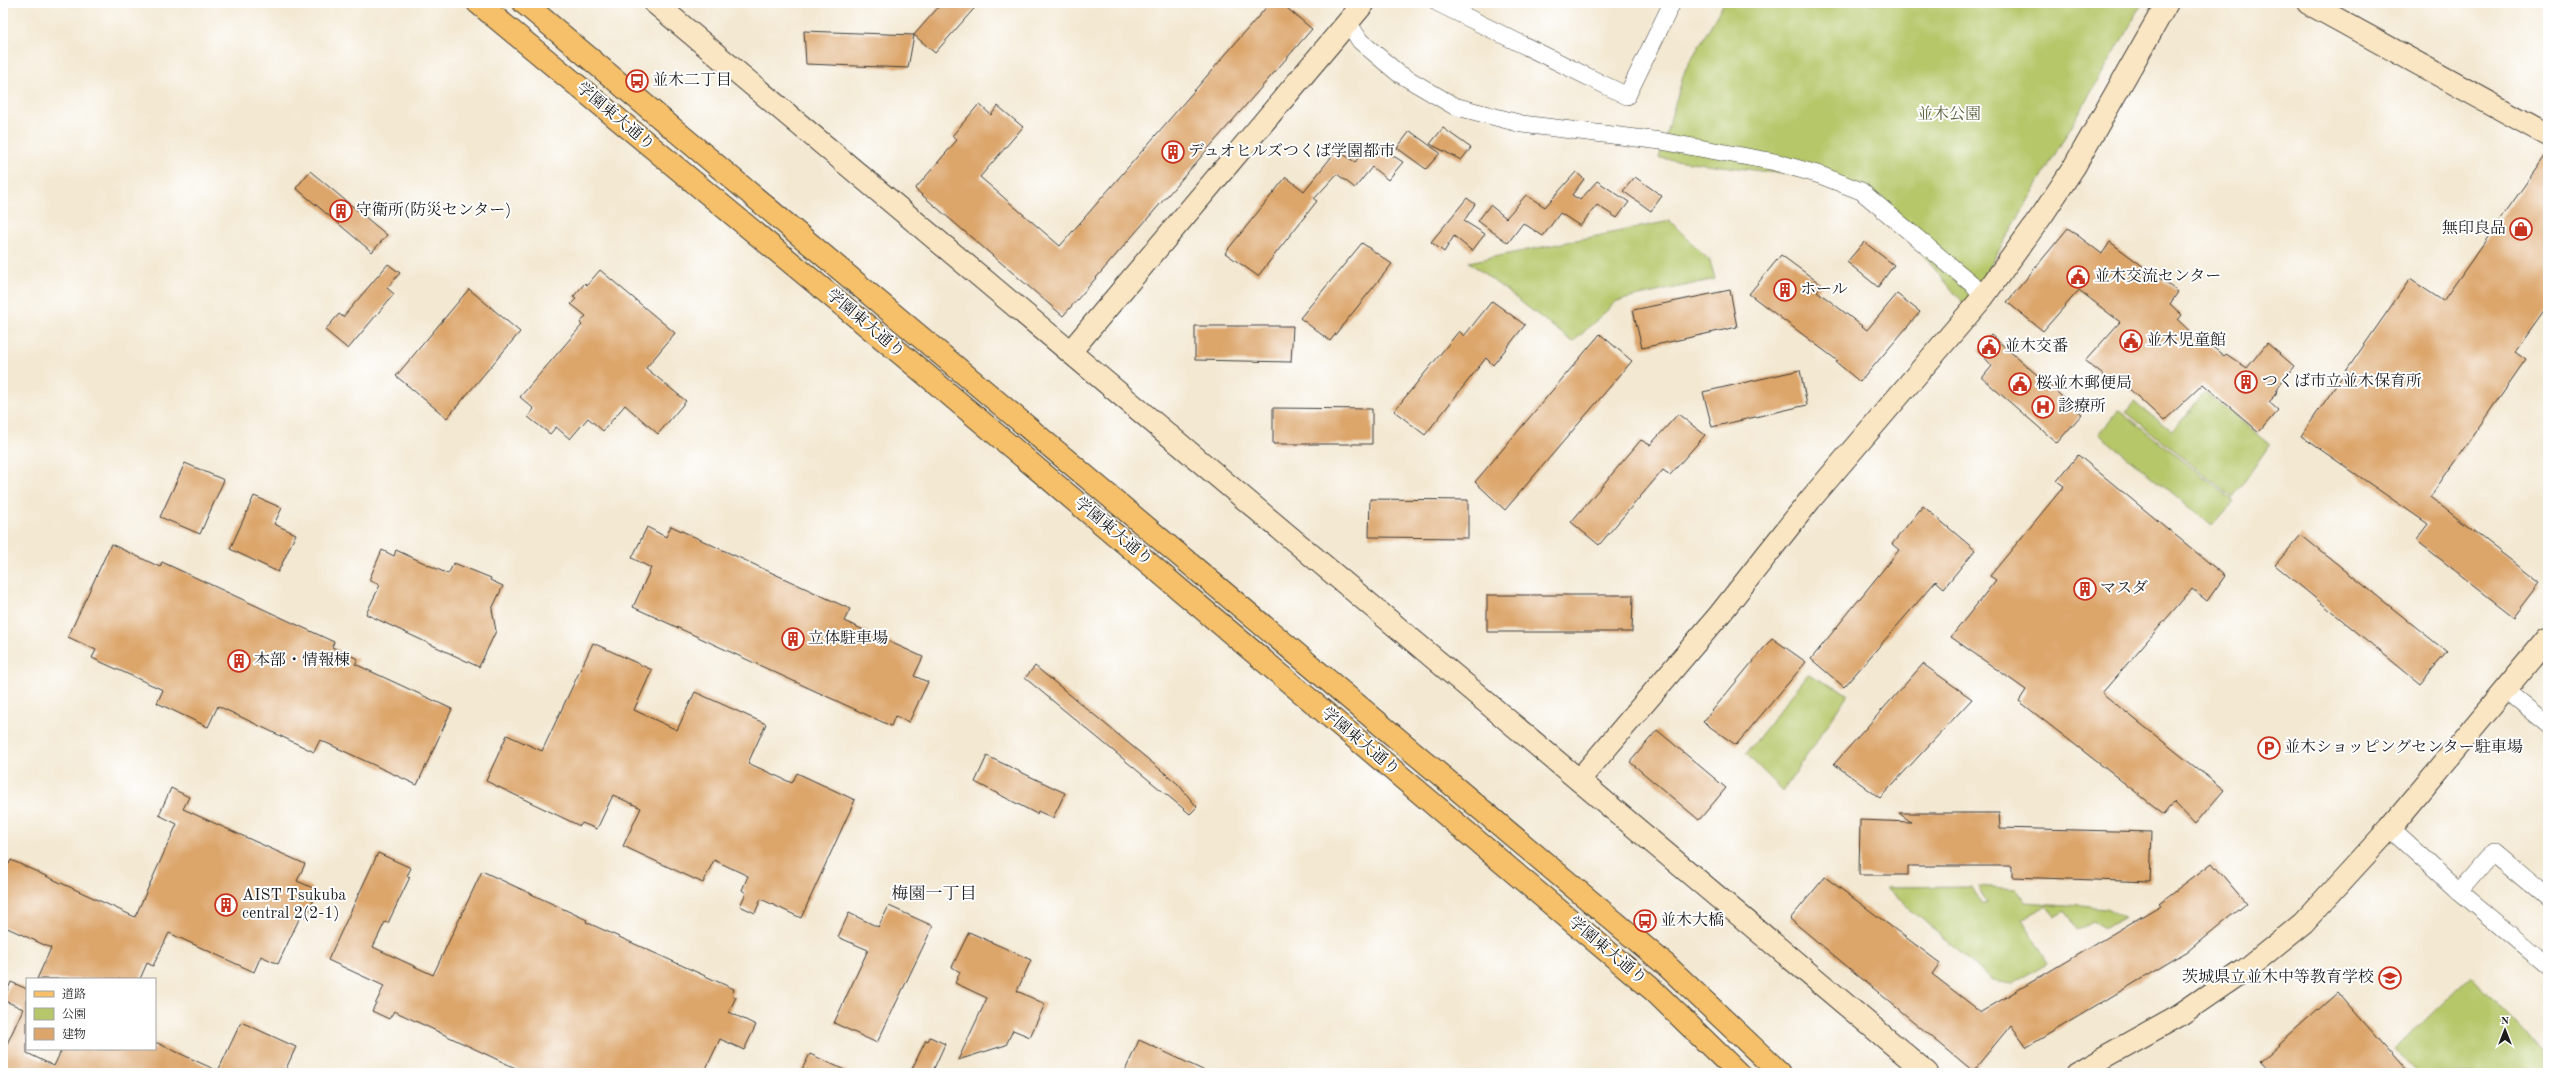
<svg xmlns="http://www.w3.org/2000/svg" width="2551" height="1076" font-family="'Old Standard TT','Noto Serif JP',serif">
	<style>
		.green { fill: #b6c76b; stroke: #697244 }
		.building { fill: #dca56b }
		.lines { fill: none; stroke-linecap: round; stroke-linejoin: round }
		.street-casing { stroke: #3c3b37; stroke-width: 18 }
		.secondary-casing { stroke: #3c3b37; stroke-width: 24 }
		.primary-casing { stroke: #3c3b37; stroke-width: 24 }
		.street { stroke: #fff; stroke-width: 17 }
		.secondary { stroke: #fbe6c4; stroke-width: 22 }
		.primary { stroke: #f6c06b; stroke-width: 22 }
		.labels { text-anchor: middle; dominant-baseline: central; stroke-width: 4; stroke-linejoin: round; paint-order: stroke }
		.poi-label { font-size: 16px; fill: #1c1c1c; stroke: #fff; text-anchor: start }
		.park-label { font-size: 16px; fill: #5a603c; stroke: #fff }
		.street-label { font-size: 16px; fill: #1c1c1c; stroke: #fff }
		.neighbourhood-label { font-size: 17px; fill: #1c1c1c; stroke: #fff }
	</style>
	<rect width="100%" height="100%" fill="#fff"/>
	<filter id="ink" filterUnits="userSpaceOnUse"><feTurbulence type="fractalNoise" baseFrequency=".025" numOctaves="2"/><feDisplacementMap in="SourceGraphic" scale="8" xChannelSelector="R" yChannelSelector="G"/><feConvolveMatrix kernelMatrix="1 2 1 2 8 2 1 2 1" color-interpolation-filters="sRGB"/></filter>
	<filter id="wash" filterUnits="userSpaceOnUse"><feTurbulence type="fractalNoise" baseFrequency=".012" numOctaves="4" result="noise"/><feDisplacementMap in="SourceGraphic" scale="16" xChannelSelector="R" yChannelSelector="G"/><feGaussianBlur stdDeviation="0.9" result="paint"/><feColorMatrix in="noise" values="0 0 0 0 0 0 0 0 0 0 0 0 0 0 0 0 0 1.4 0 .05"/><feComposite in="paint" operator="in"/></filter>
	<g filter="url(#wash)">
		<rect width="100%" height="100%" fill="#f3e8d2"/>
		<!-- green -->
		<g class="green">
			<path d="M 1724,3 L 2143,3 L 1966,307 L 1882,205 L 1824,179 L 1659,158 L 1685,70 Z"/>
			<path d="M 1670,221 L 1710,261 L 1715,279 L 1617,301 L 1573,342 L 1469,262 Z"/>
			<path d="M 2205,392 L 2270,444 L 2233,498 L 2126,412 L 2134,402 L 2173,431 Z"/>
			<path d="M 2119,410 L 2234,501 L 2212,526 L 2099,434 Z"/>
			<path d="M 1808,674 L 1848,694 L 1783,791 L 1746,754 Z"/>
			<path d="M 1971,886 L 1981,904 L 1987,904 L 1978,886 L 2016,889 L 2026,902 L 2107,908 L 2124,917 L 2104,929 L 2093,921 L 2077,930 L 2065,910 L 2054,916 L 2047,905 L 2022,920 L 2048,963 L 2012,984 L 1993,981 L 1885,887 Z"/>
			<path d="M 2471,976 L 2548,1056 L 2548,1073 L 2418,1073 L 2395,1049 Z"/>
		</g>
		<g id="blocks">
			<!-- building -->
			<g class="building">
				<path d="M 942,3 L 979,3 L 935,53 L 914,35 Z"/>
				<path d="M 1270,3 L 1281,3 L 1312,29 L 1063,316 L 915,189 L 957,140 L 952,136 L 979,104 L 991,115 L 998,106 L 1023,127 L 980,177 L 1060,246 Z"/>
				<path d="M 804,31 L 914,35 L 908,68 L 806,64 Z"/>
				<path d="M 1443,128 L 1471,148 L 1461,160 L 1430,144 Z"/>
				<path d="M 1410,131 L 1440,153 L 1426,169 L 1397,148 Z"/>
				<path d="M 1371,142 L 1403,162 L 1388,180 L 1372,167 L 1355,188 L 1337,174 L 1314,199 L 1317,201 L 1258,276 L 1225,253 L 1286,177 L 1304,191 L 1337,150 L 1355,162 Z"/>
				<path d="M 2548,152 L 2548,305 L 2515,351 L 2526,359 L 2430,497 L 2540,583 L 2514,617 L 2416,540 L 2428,524 L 2301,436 L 2410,279 L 2443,301 Z"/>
				<path d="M 310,171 L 387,235 L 372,252 L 296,188 Z"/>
				<path d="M 1576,172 L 1584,179 L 1572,195 L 1580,200 L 1597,181 L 1629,202 L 1617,218 L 1597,205 L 1580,226 L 1560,213 L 1543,236 L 1523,223 L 1508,243 L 1478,221 L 1490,205 L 1506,218 L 1526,195 L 1545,207 Z"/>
				<path d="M 1635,177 L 1662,196 L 1651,211 L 1623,191 Z"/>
				<path d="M 1467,198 L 1475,204 L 1464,221 L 1485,234 L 1472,251 L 1454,236 L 1444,252 L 1431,242 Z"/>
				<path d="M 2068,228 L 2102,254 L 2110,242 L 2178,292 L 2170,304 L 2182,315 L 2178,320 L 2196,337 L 2199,336 L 2224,356 L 2226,354 L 2247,368 L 2267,343 L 2294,366 L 2277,388 L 2276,395 L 2269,402 L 2278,410 L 2259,432 L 2203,384 L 2164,421 L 2124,384 L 2120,388 L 2085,361 L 2120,322 L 2079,290 L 2043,331 L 2007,302 Z"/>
				<path d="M 1864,242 L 1894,265 L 1878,287 L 1847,262 Z"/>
				<path d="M 1362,243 L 1392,264 L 1330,341 L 1300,318 Z"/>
				<path d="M 1781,255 L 1822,285 L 1817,291 L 1867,330 L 1897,294 L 1920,312 L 1860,382 L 1836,362 L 1838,361 L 1749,294 Z"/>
				<path d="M 388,264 L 400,273 L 387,288 L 394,294 L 348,349 L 325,330 L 339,314 L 343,317 Z"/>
				<path d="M 600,270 L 675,333 L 646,368 L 686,401 L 658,434 L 625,405 L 603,431 L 588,418 L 570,439 L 556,427 L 550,434 L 528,417 L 534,409 L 520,397 L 582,325 L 580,323 L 586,316 L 571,304 L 576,299 L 573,297 L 585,283 L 587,285 Z"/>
				<path d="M 469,289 L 520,332 L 447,418 L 396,376 Z"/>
				<path d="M 1730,290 L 1737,327 L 1642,348 L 1633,310 Z"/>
				<path d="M 1492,301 L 1525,325 L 1493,365 L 1486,358 L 1425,435 L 1394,411 L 1459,331 L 1464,336 Z"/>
				<path d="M 1195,326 L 1293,326 L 1291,362 L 1195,360 Z"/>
				<path d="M 1600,334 L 1632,361 L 1505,510 L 1475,482 Z"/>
				<path d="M 1991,335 L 2082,414 L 2057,443 L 1982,378 L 1992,366 L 1978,350 Z"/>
				<path d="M 1800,370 L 1807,405 L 1712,427 L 1703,392 Z"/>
				<path d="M 1273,408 L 1372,409 L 1372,444 L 1273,444 Z"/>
				<path d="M 1678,414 L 1705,435 L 1670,475 L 1663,470 L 1599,545 L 1571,522 L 1641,440 L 1650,445 Z"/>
				<path d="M 2078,455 L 2225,576 L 2207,601 L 2192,589 L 2102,693 L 2224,790 L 2195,824 L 2174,802 L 2164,814 L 2019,701 L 2026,690 L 1951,637 L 1996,580 L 1990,576 L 2064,486 L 2057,481 Z"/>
				<path d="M 185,463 L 224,480 L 200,534 L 160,517 Z"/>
				<path d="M 254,496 L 282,508 L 274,524 L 296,534 L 278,572 L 230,549 Z"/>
				<path d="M 1370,499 L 1468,500 L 1468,538 L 1369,537 Z"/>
				<path d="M 1923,506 L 1975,550 L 1944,588 L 1936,581 L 1844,687 L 1811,659 L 1899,550 L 1892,544 Z"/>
				<path d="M 671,526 L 850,609 L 844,621 L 923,657 L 914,676 L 928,682 L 909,722 L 895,716 L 891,726 L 633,607 L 651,568 L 632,558 L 647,527 L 666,537 Z"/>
				<path d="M 2301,535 L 2447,652 L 2420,684 L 2275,565 Z"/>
				<path d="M 111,544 L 160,567 L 162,562 L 334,642 L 332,647 L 358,659 L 355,664 L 452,709 L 417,785 L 320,740 L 314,752 L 218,706 L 208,727 L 157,703 L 163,690 L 92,658 L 96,650 L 68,637 Z"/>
				<path d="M 382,550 L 394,556 L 396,550 L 448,574 L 454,563 L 491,578 L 490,580 L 503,586 L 492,609 L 496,631 L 479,667 L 366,614 L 380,585 L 369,580 Z"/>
				<path d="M 1487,595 L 1633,595 L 1632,632 L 1487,632 Z"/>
				<path d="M 1772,638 L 1806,662 L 1736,745 L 1703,722 Z"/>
				<path d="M 593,643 L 652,670 L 634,710 L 677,730 L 695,692 L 766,724 L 748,763 L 792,783 L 797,773 L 855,800 L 801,918 L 761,899 L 755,913 L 740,906 L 746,893 L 742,890 L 748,876 L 714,860 L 703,883 L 623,846 L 641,808 L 613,795 L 597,829 L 582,823 L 580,826 L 486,781 L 507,735 L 542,751 Z"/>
				<path d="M 1923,664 L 1972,699 L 1880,798 L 1834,764 Z"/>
				<path d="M 1035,666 L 1178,784 L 1197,807 L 1190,814 L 1025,678 Z"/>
				<path d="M 1657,730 L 1726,788 L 1699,820 L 1630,762 Z"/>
				<path d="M 987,756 L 1065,793 L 1053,818 L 1038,811 L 1037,814 L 975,782 Z"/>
				<path d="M 171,788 L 189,797 L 183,809 L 305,864 L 297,881 L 313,888 L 311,893 L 316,895 L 306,917 L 301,915 L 278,964 L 261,956 L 254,972 L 169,933 L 153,966 L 147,963 L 140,979 L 37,979 L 51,948 L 3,926 L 3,861 L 9,864 L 11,860 L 135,917 L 177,824 L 159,815 Z"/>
				<path d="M 1899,813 L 1999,813 L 2000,828 L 2152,832 L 2150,882 L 2012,877 L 2012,866 L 1908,866 L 1908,875 L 1859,875 L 1860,820 L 1911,822 Z"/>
				<path d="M 378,853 L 411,868 L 407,876 L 410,877 L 388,923 L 385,922 L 373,947 L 433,975 L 482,871 L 587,920 L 586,922 L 734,989 L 732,995 L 736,997 L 729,1012 L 756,1025 L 744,1050 L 720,1039 L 704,1073 L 526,1073 L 394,1011 L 389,1019 L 372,1011 L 384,986 L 328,960 Z"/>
				<path d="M 2212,863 L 2246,903 L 2188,951 L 2027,1047 L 2011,1025 L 1973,1071 L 1790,919 L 1825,877 L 1940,963 L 1932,974 L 1981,1012 L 2161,905 L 2159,903 Z"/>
				<path d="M 889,906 L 933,926 L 877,1043 L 834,1023 L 868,950 L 838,937 L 849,913 L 878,927 Z"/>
				<path d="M 969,932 L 1031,960 L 1017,991 L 1045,1004 L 1030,1037 L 1013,1030 L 1006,1045 L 958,1060 L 987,998 L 955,983 L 960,972 L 952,967 Z"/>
				<path d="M 11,982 L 27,989 L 27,1053 L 54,1066 L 62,1049 L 155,1049 L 155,1042 L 218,1071 L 241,1022 L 296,1047 L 284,1073 L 3,1073 L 3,1042 L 7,1044 L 23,1009 L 3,1000 Z"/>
				<path d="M 2337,993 L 2408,1073 L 2270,1073 L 2260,1062 Z"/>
				<path d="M 930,1037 L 945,1044 L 932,1073 L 910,1073 L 926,1040 L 928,1041 Z"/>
				<path d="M 1139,1040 L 1167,1053 L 1209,1073 L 1124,1073 Z"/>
				<path d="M 810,1054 L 851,1073 L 800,1073 Z"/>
			</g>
		</g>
	</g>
	<g filter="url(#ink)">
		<use href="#blocks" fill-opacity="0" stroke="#3c3b37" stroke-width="1"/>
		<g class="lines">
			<!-- street casing -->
			<g class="street-casing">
				<g id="street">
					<path d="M 1438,3 L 1627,96 L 1672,3"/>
					<path d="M 1348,22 L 1360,41 L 1398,73 L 1454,106 L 1522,124 L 1661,141 L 1775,162 L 1820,175 L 1861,191 L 1972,284 L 1983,297"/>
					<path d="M 2504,689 L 2548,725"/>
					<path d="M 2390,828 L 2459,891 L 2548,965"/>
					<path d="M 2459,891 L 2492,852 L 2548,899"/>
				</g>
			</g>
			<!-- secondary casing -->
			<g class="secondary-casing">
				<g id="secondary">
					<path d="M 655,3 L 1927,1073"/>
					<path d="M 2308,3 L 2548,135"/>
					<path d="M 1070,352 L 1364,3"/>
					<path d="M 1579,780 L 1720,614 L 1810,500 L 1983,297 L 2043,214 L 2074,167 L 2167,3"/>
					<path d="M 2076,1073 L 2178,1016 L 2245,970 L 2303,923 L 2390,828 L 2548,638"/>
				</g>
			</g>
			<!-- primary casing -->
			<g class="primary-casing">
				<g id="primary">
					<path d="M 478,3 L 918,368 L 1653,990 L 1738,1073"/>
					<path d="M 524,3 L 1666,965 L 1780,1073"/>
				</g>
			</g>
			<!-- street -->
			<use href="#street" class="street"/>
			<!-- secondary -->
			<use href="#secondary" class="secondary"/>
			<!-- primary -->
			<use href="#primary" class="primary"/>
		</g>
	</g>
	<!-- icons -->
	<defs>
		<g id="bus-ring" transform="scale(1.15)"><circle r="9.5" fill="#fff" stroke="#c8321e" stroke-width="1.5"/><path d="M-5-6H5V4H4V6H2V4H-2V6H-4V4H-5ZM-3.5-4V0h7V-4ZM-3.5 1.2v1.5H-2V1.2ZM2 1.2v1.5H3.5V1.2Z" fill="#c8321e"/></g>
		<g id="building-ring" transform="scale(1.15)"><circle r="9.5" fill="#fff" stroke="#c8321e" stroke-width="1.5"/><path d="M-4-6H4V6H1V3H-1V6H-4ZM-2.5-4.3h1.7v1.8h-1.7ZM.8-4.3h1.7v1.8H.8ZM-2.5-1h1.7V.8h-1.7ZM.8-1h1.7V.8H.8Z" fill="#c8321e"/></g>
		<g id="shop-ring" transform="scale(1.15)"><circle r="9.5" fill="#fff" stroke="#c8321e" stroke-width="1.5"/><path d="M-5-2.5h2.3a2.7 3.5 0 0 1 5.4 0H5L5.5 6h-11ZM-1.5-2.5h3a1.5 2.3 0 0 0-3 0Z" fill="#c8321e"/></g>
		<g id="civic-ring" transform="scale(1.15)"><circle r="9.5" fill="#fff" stroke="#c8321e" stroke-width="1.5"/><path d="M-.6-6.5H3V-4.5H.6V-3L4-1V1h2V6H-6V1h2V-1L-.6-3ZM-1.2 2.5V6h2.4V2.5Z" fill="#c8321e"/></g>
		<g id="hospital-ring" transform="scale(1.15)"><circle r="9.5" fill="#fff" stroke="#c8321e" stroke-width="1.5"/><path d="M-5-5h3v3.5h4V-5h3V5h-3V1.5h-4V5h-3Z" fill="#c8321e"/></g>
		<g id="parking-ring" transform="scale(1.15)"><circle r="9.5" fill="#fff" stroke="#c8321e" stroke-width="1.5"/><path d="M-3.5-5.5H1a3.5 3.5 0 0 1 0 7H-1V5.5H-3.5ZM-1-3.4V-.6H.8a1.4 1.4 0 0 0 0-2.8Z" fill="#c8321e"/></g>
		<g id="school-ring" transform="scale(1.15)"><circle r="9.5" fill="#fff" stroke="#c8321e" stroke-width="1.5"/><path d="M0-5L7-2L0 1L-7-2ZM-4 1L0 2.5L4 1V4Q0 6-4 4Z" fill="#c8321e"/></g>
	</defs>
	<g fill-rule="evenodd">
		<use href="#bus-ring" x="637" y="81"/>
		<use href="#building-ring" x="1173" y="152"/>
		<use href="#building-ring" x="341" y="211"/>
		<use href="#shop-ring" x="2521" y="229"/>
		<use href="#civic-ring" x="2078" y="277"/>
		<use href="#building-ring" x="1785" y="290"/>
		<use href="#civic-ring" x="2131" y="341"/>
		<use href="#civic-ring" x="1989" y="347"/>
		<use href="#building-ring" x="2246" y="382"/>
		<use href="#civic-ring" x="2020" y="384"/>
		<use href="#hospital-ring" x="2043" y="407"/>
		<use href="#building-ring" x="2085" y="589"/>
		<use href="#building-ring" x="793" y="639"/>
		<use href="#building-ring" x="239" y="661"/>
		<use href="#parking-ring" x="2269" y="748"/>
		<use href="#building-ring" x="226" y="905"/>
		<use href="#bus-ring" x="1645" y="921"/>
		<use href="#school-ring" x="2390" y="978"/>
	</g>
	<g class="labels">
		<!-- poi labels -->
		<g class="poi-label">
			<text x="652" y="81">並木二丁目</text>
			<text x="1188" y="152">デュオヒルズつくば学園都市</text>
			<text x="356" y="211">守衛所(防災センター)</text>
			<text x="2506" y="229" text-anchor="end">無印良品</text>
			<text x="2094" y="277">並木交流センター</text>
			<text x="1800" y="290">ホール</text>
			<text x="2146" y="341">並木児童館</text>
			<text x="2004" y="347">並木交番</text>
			<text x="2262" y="382">つくば市立並木保育所</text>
			<text x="2036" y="384">桜並木郵便局</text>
			<text x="2058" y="407">診療所</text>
			<text x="2100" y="589">マスダ</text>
			<text x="808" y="639">立体駐車場</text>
			<text x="254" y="661">本部・情報棟</text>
			<text x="2284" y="748">並木ショッピングセンター駐車場</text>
			<text x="242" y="896">AIST Tsukuba<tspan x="242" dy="18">central 2(2-1)</tspan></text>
			<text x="1660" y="921">並木大橋</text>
			<text x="2374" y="978" text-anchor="end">茨城県立並木中等教育学校</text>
		</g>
		<!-- park labels -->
		<g class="park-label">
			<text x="1949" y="115">並木公園</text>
		</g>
		<!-- street labels -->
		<g class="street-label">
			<text transform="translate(615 117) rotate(40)">学園東大通り</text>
			<text transform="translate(865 324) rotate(40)">学園東大通り</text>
			<text transform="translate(1113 532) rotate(40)">学園東大通り</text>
			<text transform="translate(1360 742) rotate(40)">学園東大通り</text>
			<text transform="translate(1607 951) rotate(40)">学園東大通り</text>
		</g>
		<!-- neighbourhood labels -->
		<g class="neighbourhood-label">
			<text x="934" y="894">梅園一丁目</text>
		</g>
	</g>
	<!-- margin -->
	<rect width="2551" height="1076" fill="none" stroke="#fff" stroke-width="16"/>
	<!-- legend -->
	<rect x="26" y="978" width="130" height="72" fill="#ffffff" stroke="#a4a4a4"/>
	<rect x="34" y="991" width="20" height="6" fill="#f6c06b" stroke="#a4a4a4"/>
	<text x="62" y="998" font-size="12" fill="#1c1c1c">道路</text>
	<rect x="34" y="1008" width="20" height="12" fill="#b6c76b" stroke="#a4a4a4"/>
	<text x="62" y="1018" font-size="12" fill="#1c1c1c">公園</text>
	<rect x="34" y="1028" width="20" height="12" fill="#dca56b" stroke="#a4a4a4"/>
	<text x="62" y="1038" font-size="12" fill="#1c1c1c">建物</text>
	<!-- north arrow -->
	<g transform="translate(2505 1030)" stroke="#ffffff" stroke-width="3" paint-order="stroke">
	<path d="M0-3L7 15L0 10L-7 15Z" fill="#1c1c1c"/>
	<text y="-6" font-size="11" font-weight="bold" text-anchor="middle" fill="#1c1c1c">N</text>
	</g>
</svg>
